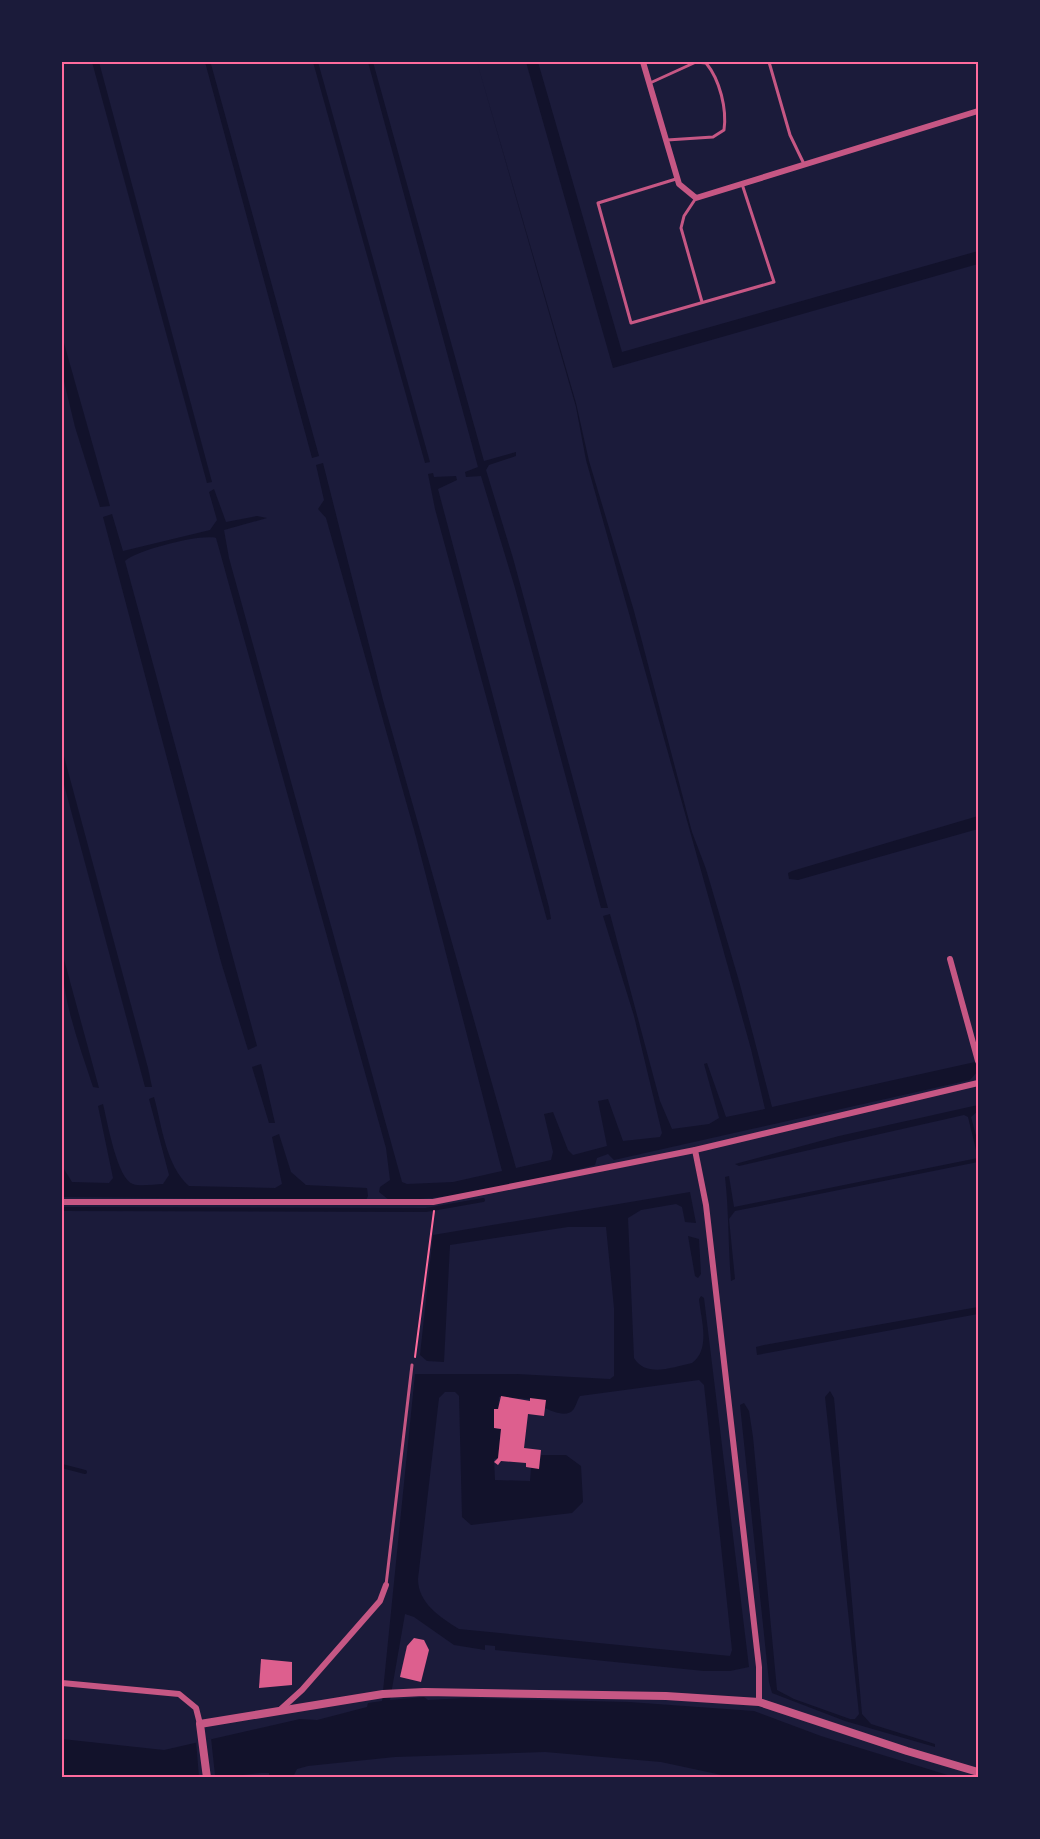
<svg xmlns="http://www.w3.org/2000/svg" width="1040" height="1839" font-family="Barlow,sans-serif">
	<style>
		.water { fill: #12122b; fill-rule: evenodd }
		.pier { fill: #1b1b3a }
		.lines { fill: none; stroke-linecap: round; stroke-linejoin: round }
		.stream { stroke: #12122b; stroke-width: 4 }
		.building { fill: #dd5f8e }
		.path { stroke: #ff6b9d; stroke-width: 2 }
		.service { stroke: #c65784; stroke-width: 3 }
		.minor { stroke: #c65784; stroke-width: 6 }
		.tertiary { stroke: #c65784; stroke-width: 8 }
		.neatline { fill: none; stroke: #ff6b9d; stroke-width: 2 }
	</style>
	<rect width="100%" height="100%" fill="#1b1b3a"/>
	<!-- water -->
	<g class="water">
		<path d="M 92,62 L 99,62 L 212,482 L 207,483 Z"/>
		<path d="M 205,62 L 211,64 L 319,456 L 312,458 Z"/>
		<path d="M 313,62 L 318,62 L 430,462 L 425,463 Z"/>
		<path d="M 368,62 L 373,62 L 484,461 L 516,452 L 516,456 L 489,465 L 486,470 L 513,558 L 608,908 L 601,908 L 515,588 L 481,476 L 466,477 L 465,472 L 478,467 Z"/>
		<path d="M 477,62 L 576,403 L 589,461 L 634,611 L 692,832 L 706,869 L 739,981 L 772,1107 L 975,1062 L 978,1071 L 970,1080 L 614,1160 L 608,1154 L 597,1158 L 595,1165 C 527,1181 459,1200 389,1200 L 379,1192 L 380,1187 L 390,1180 L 386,1148 L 216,538 C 199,534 138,550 125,561 L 257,1046 L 248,1050 L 221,962 L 103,517 L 112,514 L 123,551 L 210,530 L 217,520 L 209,492 L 214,489 L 226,522 L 257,516 L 267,518 L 224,530 L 229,558 L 402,1182 L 407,1184 L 453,1182 L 502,1171 L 416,837 L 326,518 L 318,509 L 324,500 L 316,465 L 323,463 L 383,700 L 516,1168 L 551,1160 L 553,1152 L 544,1114 L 553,1112 L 568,1150 L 573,1155 L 607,1146 L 598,1101 L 608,1099 L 623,1141 L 660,1137 L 662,1133 L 634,1016 L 603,916 L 610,914 L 660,1101 L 672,1129 L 709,1124 L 719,1118 L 704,1064 L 707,1063 L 726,1117 L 765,1109 L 751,1049 L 586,460 L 576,407 Z"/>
		<path d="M 526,62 L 538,62 L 622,352 L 978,251 L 978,264 L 613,368 Z"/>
		<path d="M 62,336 L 110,506 L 100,507 L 75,427 L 62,373 Z"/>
		<path d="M 433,473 L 434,477 L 456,476 L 457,480 L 438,489 L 549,907 L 551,919 L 547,920 L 435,509 L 428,474 Z"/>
		<path d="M 62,749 L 148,1068 L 152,1087 L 145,1087 L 62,777 Z"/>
		<path d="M 978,816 L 978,829 L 798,880 L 789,879 L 788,873 L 792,871 Z"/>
		<path d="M 62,952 L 99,1088 L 93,1087 C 79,1044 61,998 62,952 Z"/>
		<path d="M 261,1064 L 263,1071 L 275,1123 L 269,1123 L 252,1067 Z"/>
		<path d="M 154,1097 C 162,1126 166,1166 189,1186 L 275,1188 L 282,1184 L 272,1137 L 279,1134 L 291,1172 L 306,1185 L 367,1188 L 368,1196 L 366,1200 L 62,1197 L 62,1166 L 72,1182 L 109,1183 L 113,1178 L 98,1106 L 103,1104 C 107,1120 117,1179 133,1184 C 141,1187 154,1184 163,1184 L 169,1175 L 149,1099 Z"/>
		<path d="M 978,1105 L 978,1111 L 971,1117 L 978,1143 L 978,1162 L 735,1211 L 729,1219 L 735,1279 L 731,1281 C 728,1246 729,1212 725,1177 L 729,1176 L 734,1207 L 978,1158 L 968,1117 L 964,1115 L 739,1166 L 735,1164 L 839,1136 Z"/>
		<path d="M 690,1192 L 696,1223 L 685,1222 L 682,1207 L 676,1204 L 641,1210 L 628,1218 L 634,1358 C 646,1378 673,1367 692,1363 C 711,1349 701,1320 699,1299 L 701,1296 L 704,1298 L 749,1667 L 730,1671 L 704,1671 L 495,1650 L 495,1646 L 485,1645 L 485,1650 L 454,1645 L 414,1617 L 405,1614 L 390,1700 L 424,1697 L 428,1700 L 466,1698 L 629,1702 L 754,1711 L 821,1736 L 954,1777 L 731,1777 L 661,1762 L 545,1752 L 395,1757 L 308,1766 L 297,1769 L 293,1777 L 269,1777 L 269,1773 L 261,1773 L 225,1777 L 224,1775 L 77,1777 L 62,1775 L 62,1739 L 164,1750 L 300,1719 L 317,1720 L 367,1707 L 368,1703 L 382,1701 L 415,1374 L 517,1374 L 610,1379 L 614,1376 L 614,1308 L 606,1227 L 568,1227 L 450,1245 L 444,1362 L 427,1361 L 420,1355 L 433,1235 ZM 699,1380 L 704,1385 L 732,1650 L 730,1656 L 459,1629 C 440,1617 418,1603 418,1579 L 439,1398 L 445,1392 L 455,1392 L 459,1396 L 462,1517 L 471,1525 L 572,1513 L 583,1502 L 581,1466 L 566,1455 L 541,1455 L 539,1468 L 531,1468 L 530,1481 L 495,1480 L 494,1459 L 498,1458 L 501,1429 L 494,1428 L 494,1409 L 498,1409 L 499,1397 L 545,1400 L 545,1408 C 551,1411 567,1418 573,1410 C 576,1407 577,1400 580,1396 Z"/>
		<path d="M 688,1236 L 699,1239 L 701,1274 L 698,1278 L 695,1276 Z"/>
		<path d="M 978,1307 L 978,1314 L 757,1355 L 756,1347 L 764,1345 Z"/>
		<path d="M 830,1391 L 834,1398 L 862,1714 L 871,1724 L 935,1744 L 935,1747 L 845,1721 L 772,1693 L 769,1682 L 740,1405 L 744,1403 L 749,1411 L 753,1437 L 777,1690 L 794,1699 L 850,1719 L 855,1719 L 859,1714 L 825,1397 Z"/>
	</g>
	<!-- pier -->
	<path class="pier" d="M 211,1738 L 215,1775 L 199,1777 L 196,1741 Z"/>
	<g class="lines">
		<!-- stream -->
		<g class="stream">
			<path d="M 62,1209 L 426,1210 L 483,1200"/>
			<path d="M 62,1466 L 85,1472"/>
		</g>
	</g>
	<!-- building -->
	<g class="building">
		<path d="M 501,1396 L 530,1401 L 530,1398 L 546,1400 L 544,1416 L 528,1414 L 524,1448 L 541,1450 L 539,1469 L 526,1467 L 526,1463 L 501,1461 L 498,1465 L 494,1462 L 498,1458 L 501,1429 L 494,1428 L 494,1409 L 498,1409 Z"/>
		<path d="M 414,1638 L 424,1640 L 429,1650 L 421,1682 L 400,1677 L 407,1646 Z"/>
		<path d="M 261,1659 L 292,1662 L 292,1685 L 259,1688 Z"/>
	</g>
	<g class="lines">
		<!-- path -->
		<path class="path" d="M 415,1357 L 434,1211"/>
		<!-- service -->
		<g class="service">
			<path d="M 769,62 L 790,135 L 804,164"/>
			<path d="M 650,83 L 696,62 L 706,63 C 720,80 727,109 724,130 L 713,137 L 667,140"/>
			<path d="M 676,179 L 598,203 L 631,323 L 774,282 L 742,184"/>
			<path d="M 696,198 L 684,216 L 681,228 L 702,302"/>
			<path d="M 386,1585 L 412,1365"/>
		</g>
		<!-- minor -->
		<g class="minor">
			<path d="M 643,62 L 679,184 L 696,198 L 978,111"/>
			<path d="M 950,959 L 978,1061"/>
			<path d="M 695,1150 L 706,1205 L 759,1667 L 759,1702"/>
			<path d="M 62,1202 L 433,1202 L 695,1150 L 978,1083"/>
			<path d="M 62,1683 L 179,1694 L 196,1708 L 200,1724"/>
			<path d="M 281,1709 L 302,1690 L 380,1601 L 386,1585"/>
		</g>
		<!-- tertiary -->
		<path class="tertiary" d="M 207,1778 L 200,1724 L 383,1694 L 424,1692 L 666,1696 L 759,1702 L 907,1751 L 978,1772"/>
	</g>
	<!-- border -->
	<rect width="1040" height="1839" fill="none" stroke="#1b1b3a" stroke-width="126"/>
	<rect x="63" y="63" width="914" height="1713" class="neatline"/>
</svg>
